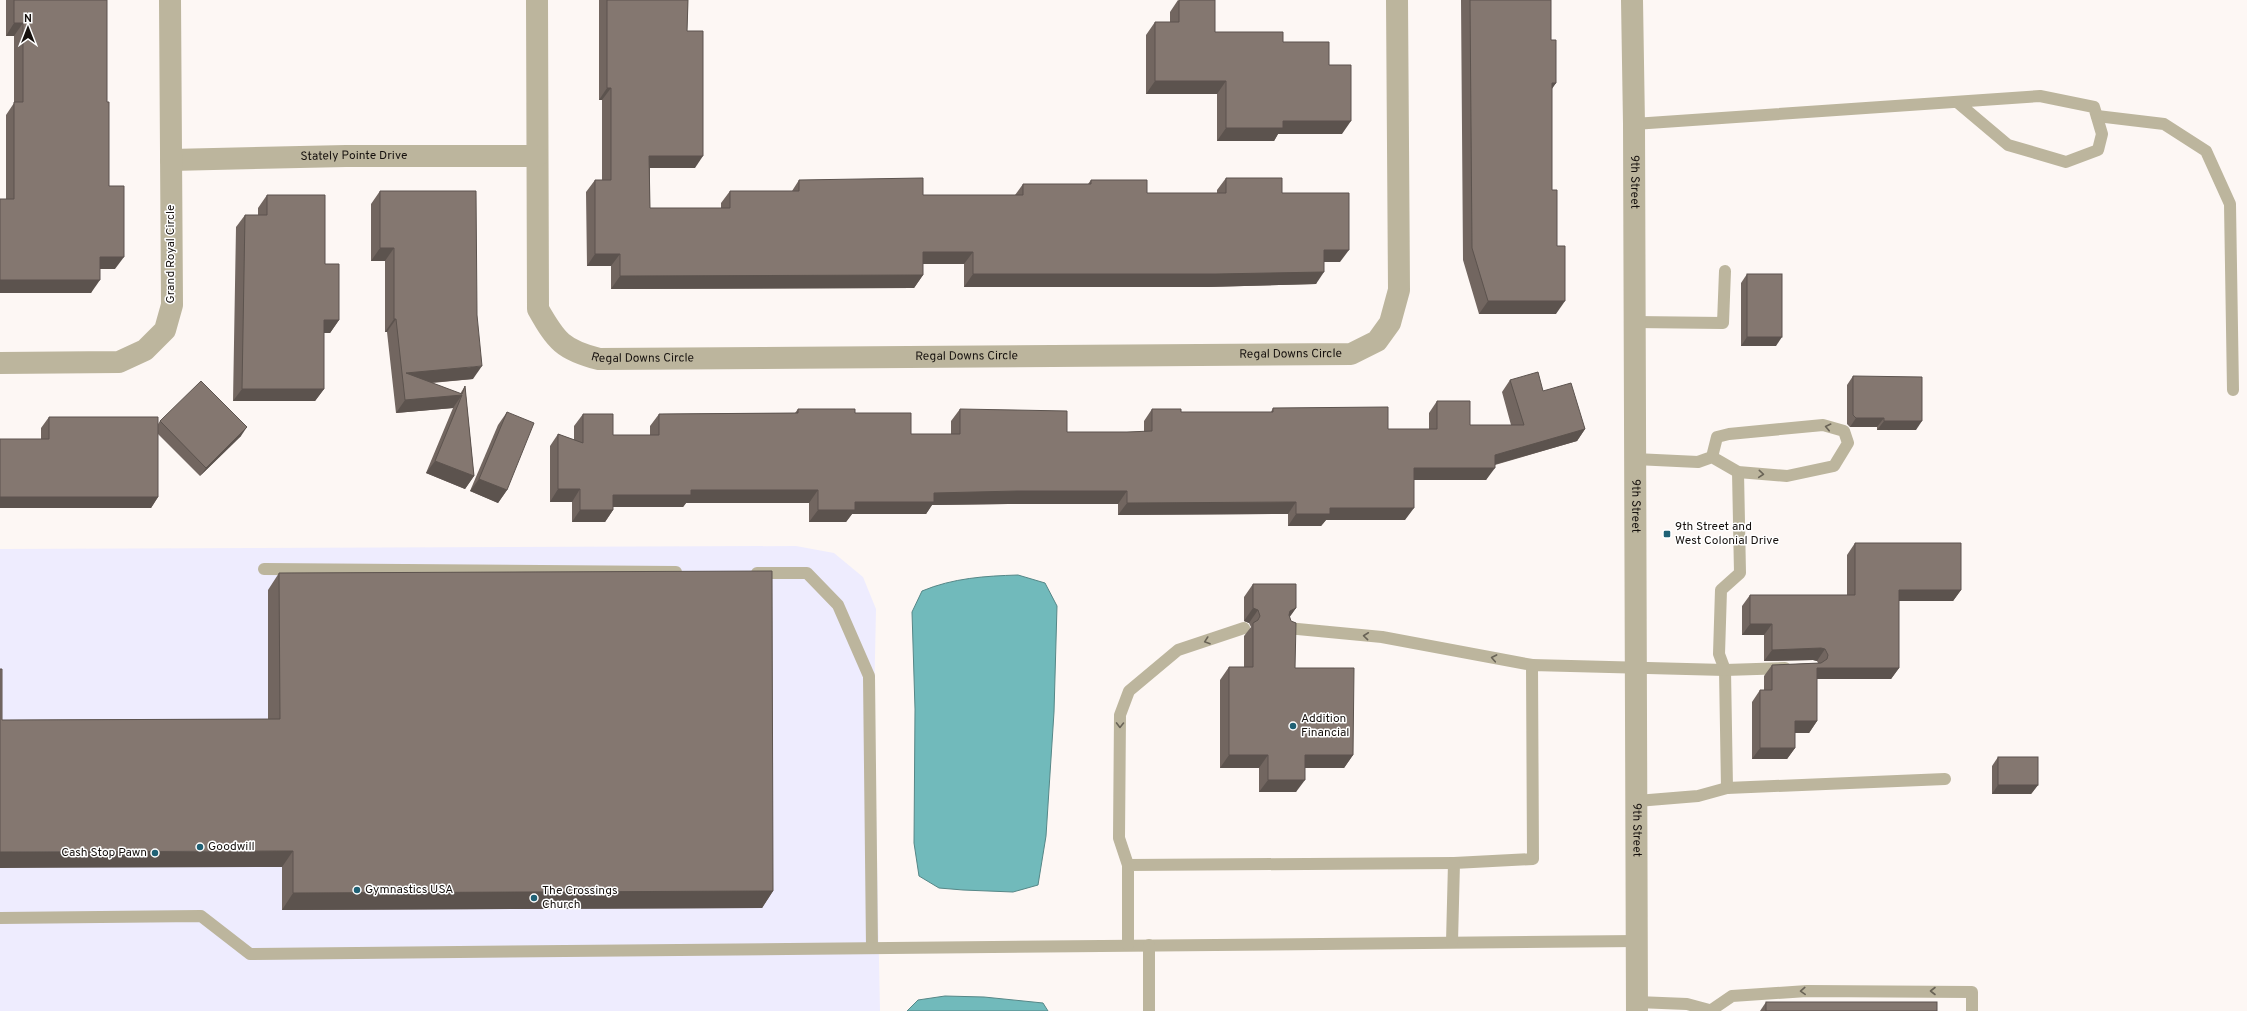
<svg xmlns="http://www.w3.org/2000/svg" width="2247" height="1011" font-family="Overpass,sans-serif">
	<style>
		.commercial { fill: #eeecfe }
		.water { fill: #71babb; stroke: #568787 }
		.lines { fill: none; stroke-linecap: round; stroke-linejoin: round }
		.service { stroke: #bcb59d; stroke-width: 12 }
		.minor { stroke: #bcb59d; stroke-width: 22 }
		.tertiary { stroke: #bcb59d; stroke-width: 22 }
		.wall { fill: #726660 }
		.shaded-wall { fill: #5c534e }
		.building { fill: #847770; stroke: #5c534e }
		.oneway { stroke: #696356 }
		.poi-dot { fill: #206175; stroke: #fff; stroke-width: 1.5 }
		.labels { text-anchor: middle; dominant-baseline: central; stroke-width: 3; stroke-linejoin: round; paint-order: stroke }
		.street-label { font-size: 12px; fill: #16110e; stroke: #fff }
		.poi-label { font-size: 12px; fill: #16110e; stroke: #fff; text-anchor: start }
	</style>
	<rect width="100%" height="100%" fill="#fdf7f4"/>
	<!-- commercial -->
	<path class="commercial" d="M 796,546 L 834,553 L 863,577 L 876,609 L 874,704 L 880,1011 L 0,1011 L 0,549 Z"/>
	<!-- water -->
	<g class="water">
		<path d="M 1018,575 L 1045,583 L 1057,606 L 1054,712 L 1046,836 L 1038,885 L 1013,892 L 963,890 L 939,888 L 919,876 L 914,843 L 915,709 L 912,612 L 922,591 C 953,578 985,576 1018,575 Z"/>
		<path d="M 945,996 L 984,997 L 1043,1003 L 1048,1011 L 907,1011 L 918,1000 Z"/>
	</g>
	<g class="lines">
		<!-- service -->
		<g class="service">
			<path d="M 2097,116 L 2164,124 L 2206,151 L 2230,204 L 2233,390"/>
			<path d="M 1634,124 L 2040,96 L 2094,107 L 2102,134 L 2098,150 L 2066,162 L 2008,145 L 1957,102"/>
			<path d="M 1635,322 L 1723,323 L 1725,271"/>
			<path d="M 1635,459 L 1698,462 L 1712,457 L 1738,472 L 1787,476 L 1834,466 L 1848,443 L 1844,431 L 1823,425 L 1729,434 L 1717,437 L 1712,457"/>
			<path d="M 264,569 L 676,572"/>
			<path d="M 757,573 L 807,573 L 838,605 L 869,676 L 872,947"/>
			<path d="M 1287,628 L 1382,637 L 1532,665"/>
			<path d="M 1727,788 L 1945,779"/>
			<path d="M 1637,801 L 1698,796 L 1727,788 L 1725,670 L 1719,654 L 1721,590 L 1740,573 L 1738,472"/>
			<path d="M 1128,865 L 1119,838 L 1120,715 L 1129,691 L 1178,650 L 1244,628"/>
			<path d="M 0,918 L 201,916 L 250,954 L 1637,941"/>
			<path d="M 1452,942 L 1454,863 L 1533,859 L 1532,665 L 1725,670 L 1785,668"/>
			<path d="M 1128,945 L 1128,865 L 1454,863"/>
			<path d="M 1149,945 L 1149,1011"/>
			<path d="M 1637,1002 L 1687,1004 L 1713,1011"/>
			<path d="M 1713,1009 L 1732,996 L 1807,991 L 1972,992 L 1972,1011"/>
		</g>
		<!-- minor -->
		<g class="minor">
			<path id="s1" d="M 537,0 L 538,309 C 556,341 563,350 599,359 L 1351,354 L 1377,341 L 1390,323 L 1399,290 L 1397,0"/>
			<path id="s2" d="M 171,160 L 346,156 L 537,156"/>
			<path d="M 0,363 L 119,362 L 145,350 L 165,330 L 172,305 L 170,0"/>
		</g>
		<!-- tertiary -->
		<path class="tertiary" id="s3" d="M 1632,0 L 1634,124 L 1637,1011"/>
	</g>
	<!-- wall -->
	<g class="wall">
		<path d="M 6,0 L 107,0 L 107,102 L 109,186 L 115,269 L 100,269 L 91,293 L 6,199 L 6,115 L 14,103 L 14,36 L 6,36 Z"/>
		<path d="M 599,0 L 688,0 L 687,31 L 695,168 L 650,168 L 650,208 L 721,208 L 721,203 L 730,191 L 792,191 L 799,180 L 923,195 L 1015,195 L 1023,184 L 1088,184 L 1091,180 L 1147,193 L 1217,193 L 1217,190 L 1226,178 L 1282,193 L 1340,262 L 1324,262 L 1316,284 L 1207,287 L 964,287 L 964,264 L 923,264 L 923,275 L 914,288 L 611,289 L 611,266 L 587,266 L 586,192 L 595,180 L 602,180 L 602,100 L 599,100 Z"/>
		<path d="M 1178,0 L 1215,32 L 1283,42 L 1329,65 L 1342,134 L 1278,134 L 1274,141 L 1217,141 L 1217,94 L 1146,94 L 1146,35 L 1155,22 L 1170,22 L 1170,12 Z"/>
		<path d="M 1461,0 L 1551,0 L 1551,40 L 1556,83 L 1552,88 L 1552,190 L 1556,314 L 1479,314 L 1463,260 Z"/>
		<path d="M 380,191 L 473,379 L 432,383 L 460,394 L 465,386 L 474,476 L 465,489 L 426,473 L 453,408 L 396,413 L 387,332 L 385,332 L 385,261 L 371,261 L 371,204 Z"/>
		<path d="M 267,195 L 325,264 L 339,320 L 330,333 L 324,333 L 324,389 L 315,401 L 233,401 L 236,227 L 245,215 L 258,215 L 258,208 Z"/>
		<path d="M 1747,274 L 1776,346 L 1741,346 L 1741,283 Z"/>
		<path d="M 1853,376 L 1916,430 L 1877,430 L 1877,427 L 1850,427 L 1847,424 L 1847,385 Z"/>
		<path d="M 1510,380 L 1543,391 L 1585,429 L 1577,441 L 1495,465 L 1486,480 L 1414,480 L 1405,520 L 1326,520 L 1321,526 L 1288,526 L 1288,514 L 1118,515 L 1118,504 L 1008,504 L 932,505 L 926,514 L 852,514 L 846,522 L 809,522 L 809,503 L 686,503 L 683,507 L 613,507 L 613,510 L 605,522 L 572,522 L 572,502 L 550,502 L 550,446 L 558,434 L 574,440 L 574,426 L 583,414 L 613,435 L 650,435 L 650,426 L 659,414 L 795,413 L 798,409 L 855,413 L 911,434 L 951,434 L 951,421 L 960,409 L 1067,432 L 1144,432 L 1144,421 L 1152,409 L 1181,412 L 1271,412 L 1273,408 L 1388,429 L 1429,429 L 1429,413 L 1437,401 L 1470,425 L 1511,425 L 1502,392 Z"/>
		<path d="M 507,412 L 507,490 L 498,503 L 470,491 L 498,425 Z"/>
		<path d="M 49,417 L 158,424 L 160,421 L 241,436 L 200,476 L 158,434 L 158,497 L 151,508 L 0,508 L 41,439 L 41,428 Z"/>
		<path d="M 1855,543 L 1961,590 L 1953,601 L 1899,601 L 1899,668 L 1891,679 L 1817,679 L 1817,721 L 1809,733 L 1795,733 L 1795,748 L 1787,759 L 1752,759 L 1752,702 L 1760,690 L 1764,690 L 1764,676 L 1772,665 L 1818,663 L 1817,661 L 1813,660 L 1764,661 L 1764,635 L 1742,635 L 1742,606 L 1750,595 L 1847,595 L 1847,555 Z"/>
		<path d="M 279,573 L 773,891 L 762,908 L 282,910 L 282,867 L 2,720 L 268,719 L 268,590 Z"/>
		<path d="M 1253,584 L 1296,608 L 1289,617 L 1295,668 L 1353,755 L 1344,768 L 1305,768 L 1296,792 L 1259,792 L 1259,768 L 1220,768 L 1220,680 L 1229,667 L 1244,667 L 1244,636 L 1251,627 L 1249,623 L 1244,621 L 1244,597 Z"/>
		<path d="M 1998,757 L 2038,785 L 2031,794 L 1992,794 L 1992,766 Z"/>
		<path d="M 1766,1002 L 1937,1011 L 1760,1011 Z"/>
	</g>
	<!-- shaded-wall -->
	<g class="shaded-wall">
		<path d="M 14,23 L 23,23 L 14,36 L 6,36 Z"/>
		<path d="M 1155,81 L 1226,81 L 1217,94 L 1146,94 Z"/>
		<path d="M 1552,83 L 1556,83 L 1547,96 Z"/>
		<path d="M 607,88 L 611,88 L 602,100 L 599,100 Z"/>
		<path d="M 1283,121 L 1351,121 L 1342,134 L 1278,134 L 1274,141 L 1217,141 L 1226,128 Z"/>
		<path d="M 649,156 L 703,156 L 695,168 L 641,168 Z"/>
		<path d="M 380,248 L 394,248 L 385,261 L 371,261 Z"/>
		<path d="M 1324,250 L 1349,250 L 1340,262 L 1316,262 Z"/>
		<path d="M 923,252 L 973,252 L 964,264 L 914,264 Z"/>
		<path d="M 595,254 L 620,254 L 611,266 L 587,266 Z"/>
		<path d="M 100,257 L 124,257 L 115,269 L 91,269 Z"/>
		<path d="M 1324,272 L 1316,284 L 1207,287 L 964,287 L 973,274 Z"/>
		<path d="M 923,275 L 914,288 L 611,289 L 620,276 Z"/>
		<path d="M 0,280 L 100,280 L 91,293 L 0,293 Z"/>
		<path d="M 1488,301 L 1565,301 L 1556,314 L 1479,314 Z"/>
		<path d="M 394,319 L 396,319 L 387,332 L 385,332 Z"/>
		<path d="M 324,320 L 339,320 L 330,333 L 315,333 Z"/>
		<path d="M 1747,337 L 1782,337 L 1776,346 L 1741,346 Z"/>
		<path d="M 482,366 L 473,379 L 403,385 L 406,373 Z"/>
		<path d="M 242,389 L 324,389 L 315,401 L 233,401 Z"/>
		<path d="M 462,395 L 453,408 L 396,413 L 405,400 Z"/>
		<path d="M 1856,418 L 1884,418 L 1877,427 L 1850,427 Z"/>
		<path d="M 1884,421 L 1922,421 L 1916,430 L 1877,430 Z"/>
		<path d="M 247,427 L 241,436 L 200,476 L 206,468 Z"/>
		<path d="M 1585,429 L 1577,441 L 1486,467 L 1495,455 Z"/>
		<path d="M 435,461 L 474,476 L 465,489 L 426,473 Z"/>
		<path d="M 1414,468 L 1495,468 L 1486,480 L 1405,480 Z"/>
		<path d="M 479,479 L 507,490 L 498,503 L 470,491 Z"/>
		<path d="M 558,489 L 580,489 L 572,502 L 550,502 Z"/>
		<path d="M 691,490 L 818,490 L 809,503 L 686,503 L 683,507 L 605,507 L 613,495 Z"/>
		<path d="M 1017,491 L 1127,491 L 1118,504 L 1008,504 L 932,505 L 926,514 L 852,514 L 846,522 L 809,522 L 818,510 L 855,502 L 934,493 Z"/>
		<path d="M 0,497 L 158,497 L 151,508 L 0,508 Z"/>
		<path d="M 1296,502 L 1288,514 L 1118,515 L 1127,503 Z"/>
		<path d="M 1330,508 L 1414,508 L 1405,520 L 1326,520 L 1321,526 L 1288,526 L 1296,514 Z"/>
		<path d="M 580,510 L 613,510 L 605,522 L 572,522 Z"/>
		<path d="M 1899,590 L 1961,590 L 1953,601 L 1891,601 Z"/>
		<path d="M 1253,608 L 1258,610 L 1249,623 L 1244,621 Z"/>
		<path d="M 1296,608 L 1287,621 L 1290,611 Z"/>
		<path d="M 1750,624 L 1772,624 L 1764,635 L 1742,635 Z"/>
		<path d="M 1821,648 L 1825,649 L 1817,661 L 1813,660 L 1764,661 L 1772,650 Z"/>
		<path d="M 1817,668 L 1899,668 L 1891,679 L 1809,679 Z"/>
		<path d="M 1795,721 L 1817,721 L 1809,733 L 1787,733 Z"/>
		<path d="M 1760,748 L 1795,748 L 1787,759 L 1752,759 Z"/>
		<path d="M 1229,755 L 1268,755 L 1259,768 L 1220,768 Z"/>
		<path d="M 1305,755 L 1353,755 L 1344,768 L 1296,768 Z"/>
		<path d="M 1268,780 L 1305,780 L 1296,792 L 1259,792 Z"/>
		<path d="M 1998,785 L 2038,785 L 2031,794 L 1992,794 Z"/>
		<path d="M 293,851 L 282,867 L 0,868 L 0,852 Z"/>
		<path d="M 773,891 L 762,908 L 282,910 L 293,893 Z"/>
	</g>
	<!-- building -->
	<g class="building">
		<path d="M 14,0 L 107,0 L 107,102 L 109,102 L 109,186 L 124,186 L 124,257 L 100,257 L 100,280 L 0,280 L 0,199 L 14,199 L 14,102 L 23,102 L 23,23 L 14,23 Z"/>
		<path d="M 607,0 L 688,0 L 687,31 L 703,31 L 703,156 L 649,156 L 650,208 L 730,208 L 730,191 L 799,191 L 799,180 L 923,178 L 923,195 L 1023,195 L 1023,184 L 1091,184 L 1091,180 L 1147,180 L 1147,193 L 1226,193 L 1226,178 L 1282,178 L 1282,193 L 1349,193 L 1349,250 L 1324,250 L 1324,272 L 1216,274 L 973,274 L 973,252 L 923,252 L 923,275 L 620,276 L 620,254 L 595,254 L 595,180 L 611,180 L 611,88 L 607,88 Z"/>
		<path d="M 1179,0 L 1215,0 L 1215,32 L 1283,32 L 1283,42 L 1329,42 L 1329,65 L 1351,65 L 1351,121 L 1283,121 L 1283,128 L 1226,128 L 1226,81 L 1155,81 L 1155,22 L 1179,22 Z"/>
		<path d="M 1470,0 L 1551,0 L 1551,40 L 1556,40 L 1556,83 L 1552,83 L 1552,190 L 1557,190 L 1557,246 L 1565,246 L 1565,301 L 1488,301 L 1472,248 Z"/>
		<path d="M 380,191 L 476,191 L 477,315 L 482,366 L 406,373 L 462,394 L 465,386 L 474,476 L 435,461 L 462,395 L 405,400 L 396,319 L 394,319 L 394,248 L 380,248 Z"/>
		<path d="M 267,195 L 325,195 L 325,264 L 339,264 L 339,320 L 324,320 L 324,389 L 242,389 L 245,215 L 267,215 Z"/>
		<rect x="1747" y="274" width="35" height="63"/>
		<path d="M 1538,372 L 1543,391 L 1571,383 L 1585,429 L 1495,455 L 1495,468 L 1414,468 L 1414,508 L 1330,508 L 1330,514 L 1296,514 L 1296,502 L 1127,503 L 1127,491 L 1017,491 L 934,493 L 934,502 L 855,502 L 855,510 L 818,510 L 818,490 L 691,490 L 691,495 L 613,495 L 613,510 L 580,510 L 580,489 L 558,489 L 558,434 L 583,443 L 583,414 L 613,414 L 613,435 L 659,435 L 659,414 L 798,413 L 798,409 L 855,409 L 855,413 L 911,413 L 911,434 L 960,434 L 960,409 L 1067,411 L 1067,432 L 1127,432 L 1152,431 L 1152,409 L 1181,409 L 1181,412 L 1273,412 L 1273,408 L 1388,407 L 1388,429 L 1437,429 L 1437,401 L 1470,401 L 1470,425 L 1524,425 L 1510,380 Z"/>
		<path d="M 1853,376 L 1922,377 L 1922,421 L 1884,421 L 1884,418 L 1856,418 L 1853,415 Z"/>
		<path d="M 201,381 L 247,427 L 206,468 L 160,421 Z"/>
		<path d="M 507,412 L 534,423 L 507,490 L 479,479 Z"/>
		<path d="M 49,417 L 158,417 L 158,497 L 0,497 L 0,439 L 49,439 Z"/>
		<path d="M 1855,543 L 1961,543 L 1961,590 L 1899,590 L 1899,668 L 1817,668 L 1817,721 L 1795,721 L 1795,748 L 1760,748 L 1760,690 L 1772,690 L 1772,665 L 1821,663 L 1827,659 L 1828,655 L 1825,649 L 1821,648 L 1772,650 L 1772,624 L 1750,624 L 1750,595 L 1855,595 Z"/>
		<path d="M 772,571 L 773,891 L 293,893 L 293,851 L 0,852 L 0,669 L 2,669 L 2,720 L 280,719 L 279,573 Z"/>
		<path d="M 1253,584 L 1296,584 L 1296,608 L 1290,611 L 1289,615 L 1291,621 L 1296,623 L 1295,668 L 1354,668 L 1353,755 L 1305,755 L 1305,780 L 1268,780 L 1268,755 L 1229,755 L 1229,667 L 1253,667 L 1253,623 L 1258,620 L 1260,616 L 1258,610 L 1253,608 Z"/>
		<rect x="1998" y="757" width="40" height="28"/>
		<rect x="1766" y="1002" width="171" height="9"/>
	</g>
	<!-- one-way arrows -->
	<defs><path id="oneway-chevron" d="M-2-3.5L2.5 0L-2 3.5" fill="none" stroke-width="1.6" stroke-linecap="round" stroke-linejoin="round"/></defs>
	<g class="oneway">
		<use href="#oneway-chevron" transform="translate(1828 427) rotate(-167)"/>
		<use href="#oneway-chevron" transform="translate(1761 474) rotate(5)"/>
		<use href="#oneway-chevron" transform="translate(1366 636) rotate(-174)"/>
		<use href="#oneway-chevron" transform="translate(1207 641) rotate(161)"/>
		<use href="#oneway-chevron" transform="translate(1494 658) rotate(-169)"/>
		<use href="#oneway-chevron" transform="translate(1120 725) rotate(91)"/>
		<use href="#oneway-chevron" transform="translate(1803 991) rotate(177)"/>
		<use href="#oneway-chevron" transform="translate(1933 991) rotate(-180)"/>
	</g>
	<!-- markers -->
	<g class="poi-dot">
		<rect x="1663" y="530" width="8" height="8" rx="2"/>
		<circle cx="1293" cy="726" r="4"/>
		<circle cx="200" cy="847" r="4"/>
		<circle cx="155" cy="853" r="4"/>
		<circle cx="357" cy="890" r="4"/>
		<circle cx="534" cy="898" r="4"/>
	</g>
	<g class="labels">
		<!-- street labels -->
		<g class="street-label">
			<text stroke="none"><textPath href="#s2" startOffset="183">Stately Pointe Drive</textPath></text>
			<text stroke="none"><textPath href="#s3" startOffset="182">9th Street</textPath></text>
			<text transform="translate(171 254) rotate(-90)">Grand Royal Circle</text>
			<text stroke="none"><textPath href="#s1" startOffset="1083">Regal Downs Circle</textPath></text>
			<text stroke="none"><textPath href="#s1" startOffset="759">Regal Downs Circle</textPath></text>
			<text stroke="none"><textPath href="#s1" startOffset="435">Regal Downs Circle</textPath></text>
			<text stroke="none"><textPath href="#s3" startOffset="506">9th Street</textPath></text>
			<text stroke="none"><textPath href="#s3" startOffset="830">9th Street</textPath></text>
		</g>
		<!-- poi labels -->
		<g class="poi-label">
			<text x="1675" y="527">9th Street and<tspan x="1675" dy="14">West Colonial Drive</tspan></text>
			<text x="1301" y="719">Addition<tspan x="1301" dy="14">Financial</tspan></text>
			<text x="208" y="847">Goodwill</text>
			<text x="147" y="853" text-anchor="end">Cash Stop Pawn</text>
			<text x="365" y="890">Gymnastics USA</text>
			<text x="542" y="891">The Crossings<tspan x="542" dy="14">Church</tspan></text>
		</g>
	</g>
	<!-- north arrow -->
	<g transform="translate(28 28)" stroke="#ffffff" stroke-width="3" paint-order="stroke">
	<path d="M0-3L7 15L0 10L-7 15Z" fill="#16110e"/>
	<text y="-6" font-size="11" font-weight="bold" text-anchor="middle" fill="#16110e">N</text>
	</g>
</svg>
